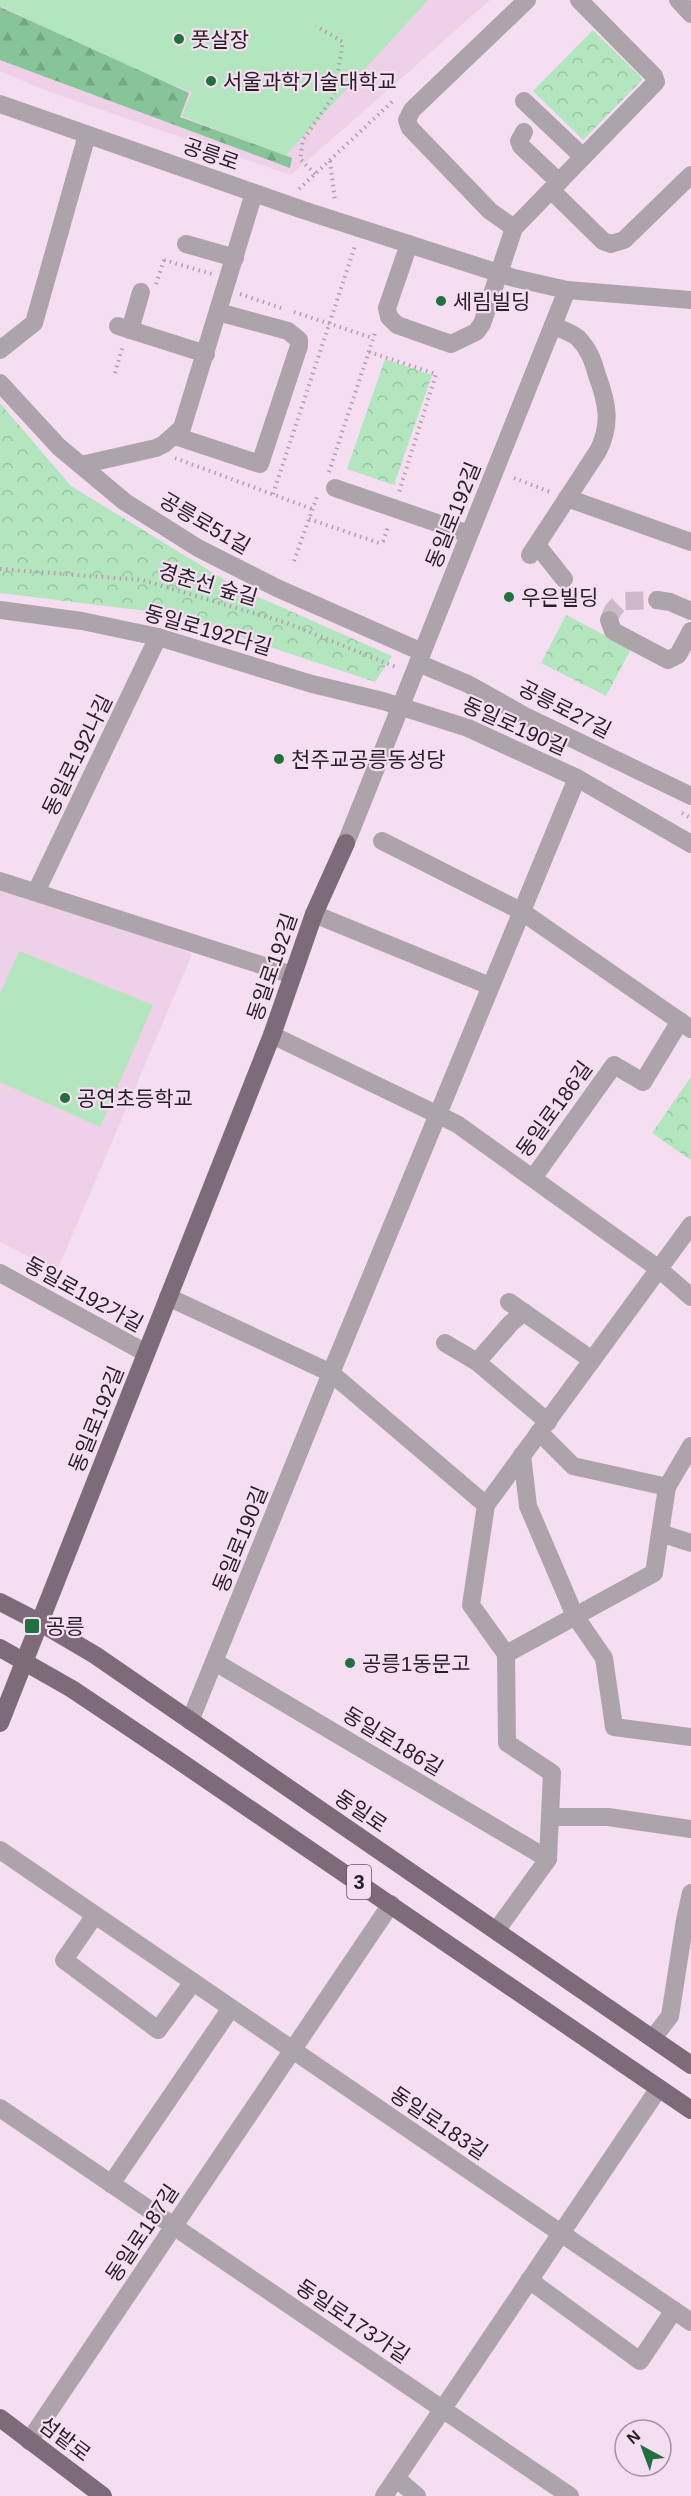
<svg xmlns="http://www.w3.org/2000/svg" width="691" height="2496" font-family="Arial,'Noto Sans KR',sans-serif">
	<style>
		.built { fill: #eed0e8 }
		.green { fill: #b3e5be }
		.forest { fill: url(#forest-firs) }
		.park { fill: url(#park-crowns) }
		.lines { fill: none; stroke-linecap: round; stroke-linejoin: round }
		.minor-tunnel { stroke: #ccb8c8; stroke-width: 18; stroke-dasharray: 18 9; stroke-linecap: butt }
		.path { stroke: #b2a0af; stroke-width: 4; stroke-dasharray: 1.5 4.5; stroke-linecap: butt }
		.minor { stroke: #ada3ab; stroke-width: 18 }
		.major { stroke: #7d6b79; stroke-width: 18 }
		.poi-dot { fill: #23703f; stroke: #f5def1; stroke-width: 2 }
		.labels { text-anchor: middle; dominant-baseline: central; stroke-width: 4.5; stroke-linejoin: round; paint-order: stroke }
		.shield { fill: #f5def1; stroke: #655863; stroke-width: 1.5 }
		.shield-label { font-size: 20px; font-weight: bold; fill: #271f26 }
		.poi-label { font-size: 21px; fill: #271f26; stroke: #f5def1; text-anchor: start }
		.street-label { font-size: 21px; fill: #271f26; stroke: #f5def1 }
	</style>
	<defs>
		<pattern id="forest-firs" width="22" height="20" patternUnits="userSpaceOnUse" patternTransform="scale(1.5)"><rect width="22" height="20" fill="#87c497"/><path d="M5 1l3.5 6h-7zM16 11l3.5 6h-7z" fill="#75a882"/></pattern>
		<pattern id="park-crowns" width="20" height="18" patternUnits="userSpaceOnUse" patternTransform="scale(1.5)"><rect width="20" height="18" fill="#b3e5be"/><path d="M2 6a3 3 0 1 1 6 0M12 15a3 3 0 1 1 6 0" fill="none" stroke="#9ac4a3"/></pattern>
	</defs>
	<rect width="100%" height="100%" fill="#f5def1"/>
	<!-- built -->
	<g class="built">
		<path d="M 0,0 L 490,0 L 291,175 L 47,91 L 0,71 Z"/>
		<path d="M 0,876 L 192,954 L 57,1271 L 0,1242 Z"/>
	</g>
	<!-- green -->
	<g class="green">
		<path d="M 0,0 L 428,0 L 285,156 L 182,116 L 192,92 L 133,70 L 0,6 Z"/>
		<path d="M 19,951 L 153,1005 L 100,1127 L 0,1082 L 0,994 Z"/>
	</g>
	<!-- forest -->
	<path class="forest" d="M 0,7 L 189,93 L 180,117 L 292,158 L 290,168 L 0,60 Z"/>
	<!-- park -->
	<g class="park">
		<path d="M 593,30 L 643,79 L 583,140 L 533,91 Z"/>
		<path d="M 385,359 L 432,375 L 394,485 L 347,469 Z"/>
		<path d="M 0,403 L 71,486 L 238,588 L 392,656 L 375,682 L 171,614 L 0,593 Z"/>
		<path d="M 566,615 L 631,649 L 606,696 L 541,663 Z"/>
		<path d="M 691,1077 L 691,1160 L 652,1133 Z"/>
	</g>
	<g class="lines">
		<!-- minor-tunnel -->
		<path class="minor-tunnel" d="M 609,620 L 613,610 L 622,601 L 657,600"/>
		<!-- path -->
		<g class="path">
			<path d="M 330,161 L 335,201"/>
			<path d="M 315,174 L 300,159 L 303,140 L 334,95 L 343,42 L 316,26"/>
			<path d="M 299,189 L 395,99"/>
			<path d="M 164,260 L 212,274"/>
			<path d="M 156,284 L 165,257"/>
			<path d="M 240,294 L 284,309"/>
			<path d="M 294,312 L 373,338"/>
			<path d="M 369,352 L 436,374 L 399,492"/>
			<path d="M 115,373 L 123,345"/>
			<path d="M 175,458 L 312,509"/>
			<path d="M 329,472 L 375,333"/>
			<path d="M 514,478 L 550,492"/>
			<path d="M 273,494 L 355,246"/>
			<path d="M 309,519 L 379,543 L 383,541 L 389,525"/>
			<path d="M 294,561 L 318,494"/>
			<path d="M 0,569 L 142,580 L 287,623 L 398,668"/>
			<path d="M 682,813 L 691,818"/>
		</g>
		<!-- minor -->
		<g class="minor">
			<path d="M 678,0 L 691,14"/>
			<path d="M 524,101 L 583,157"/>
			<path d="M 0,104 L 303,210 L 514,278 L 567,290 L 691,300"/>
			<path d="M 524,132 L 519,141 L 521,146 L 559,182"/>
			<path d="M 551,190 L 603,241 L 611,244 L 624,240 L 691,175"/>
			<path d="M 514,228 L 490,211 L 410,128 L 407,120 L 412,110 L 527,0"/>
			<path d="M 186,244 L 235,258"/>
			<path d="M 409,244 L 387,308 L 389,317 L 397,325 L 451,344 L 476,332 L 482,324 L 514,228 L 656,82 L 654,76 L 579,0"/>
			<path d="M 118,326 L 206,354"/>
			<path d="M 130,330 L 141,292"/>
			<path d="M 0,350 L 34,323 L 87,135"/>
			<path d="M 0,383 L 59,447 L 125,502 L 198,548 L 277,588 L 422,652"/>
			<path d="M 175,436 L 260,464 L 299,346 L 299,340 L 288,331 L 218,312"/>
			<path d="M 81,465 L 156,448 L 164,444 L 182,428 L 254,193"/>
			<path d="M 335,488 L 469,534"/>
			<path d="M 567,498 L 691,542"/>
			<path d="M 537,545 L 564,579"/>
			<path d="M 530,555 L 598,451 C 612,424 607,402 597,375 C 593,361 589,349 578,338 C 571,332 561,329 553,326"/>
			<path d="M 657,600 L 670,602 L 691,611"/>
			<path d="M 0,610 L 82,621 L 158,637 L 312,684 L 383,701 L 468,728 L 577,778 L 691,844"/>
			<path d="M 609,620 L 613,631 L 668,660 L 678,655 L 691,631"/>
			<path d="M 418,663 L 468,684 L 525,716 L 691,796"/>
			<path d="M 382,841 L 521,911 L 691,1029"/>
			<path d="M 346,843 L 567,290"/>
			<path d="M 0,881 L 292,975"/>
			<path d="M 36,892 L 158,637"/>
			<path d="M 314,914 L 490,986"/>
			<path d="M 272,1035 L 457,1124 L 659,1269 L 691,1297"/>
			<path d="M 533,1178 L 614,1065 L 643,1082 L 680,1021"/>
			<path d="M 691,1225 L 486,1505 L 471,1605 L 506,1654 L 654,1573 L 667,1487 L 691,1446"/>
			<path d="M 0,1273 L 146,1353"/>
			<path d="M 168,1297 L 331,1373 L 486,1505"/>
			<path d="M 509,1302 L 592,1360"/>
			<path d="M 445,1343 L 477,1362 L 548,1422"/>
			<path d="M 477,1362 L 511,1323 L 524,1312"/>
			<path d="M 539,1432 L 573,1466 L 667,1487"/>
			<path d="M 522,1455 L 528,1506 L 575,1616 L 604,1658 L 614,1727 L 691,1737"/>
			<path d="M 660,1533 L 691,1543"/>
			<path d="M 215,1662 L 548,1859"/>
			<path d="M 190,1721 L 331,1373 L 577,778"/>
			<path d="M 550,1817 L 608,1817 L 691,1829"/>
			<path d="M 0,1850 L 691,2322"/>
			<path d="M 95,1915 L 64,1960 L 158,2030 L 193,1982"/>
			<path d="M 496,1931 L 548,1859 L 552,1773 L 507,1743 L 506,1654"/>
			<path d="M 653,2038 L 670,2016 L 685,1920 L 691,1893"/>
			<path d="M 0,2108 L 570,2496"/>
			<path d="M 111,2184 L 231,2008"/>
			<path d="M 529,2280 L 640,2361 L 674,2310"/>
			<path d="M 29,2441 L 391,1904"/>
			<path d="M 396,2478 L 417,2496"/>
			<path d="M 384,2496 L 659,2088"/>
		</g>
		<!-- major -->
		<g class="major">
			<path d="M 0,1602 L 39,1622 L 95,1655 L 691,2065"/>
			<path d="M 0,1648 L 72,1689 L 172,1756 L 691,2110"/>
			<path d="M 0,1723 L 272,1035 L 314,914 L 346,843"/>
			<path d="M 0,2418 L 103,2496"/>
		</g>
	</g>
	<!-- markers -->
	<g class="poi-dot">
		<circle cx="179" cy="39" r="6"/>
		<circle cx="211" cy="81" r="6"/>
		<circle cx="441" cy="301" r="6"/>
		<circle cx="509" cy="597" r="6"/>
		<circle cx="279" cy="759" r="6"/>
		<circle cx="65" cy="1098" r="6"/>
		<rect x="24" y="1618" width="16" height="16" rx="3"/>
		<circle cx="350" cy="1663" r="6"/>
	</g>
	<g class="labels">
		<!-- shield labels -->
		<rect class="shield" x="347" y="1865" width="24" height="34" rx="4.5"/>
		<g class="shield-label">
			<text x="359" y="1882">3</text>
		</g>
		<!-- poi labels -->
		<g class="poi-label">
			<text x="191" y="39">풋살장</text>
			<text x="223" y="81">서울과학기술대학교</text>
			<text x="453" y="301">세림빌딩</text>
			<text x="521" y="597">우은빌딩</text>
			<text x="291" y="759">천주교공릉동성당</text>
			<text x="77" y="1098">공연초등학교</text>
			<text x="46" y="1626">공릉</text>
			<text x="362" y="1663">공릉1동문고</text>
		</g>
		<!-- street labels -->
		<g class="street-label">
			<text transform="translate(211 154) rotate(19)">공릉로</text>
			<text transform="translate(453 515) rotate(-68)">동일로192길</text>
			<text transform="translate(205 523) rotate(30)">공릉로51길</text>
			<text transform="translate(208 584) rotate(16)">경춘선 숲길</text>
			<text transform="translate(208 630) rotate(16)">동일로192다길</text>
			<text transform="translate(565 709) rotate(27)">공릉로27길</text>
			<text transform="translate(515 726) rotate(24)">동일로190길</text>
			<text transform="translate(77 755) rotate(-64)">동일로192나길</text>
			<text transform="translate(272 967) rotate(-71)">동일로192길</text>
			<text transform="translate(554 1109) rotate(-54)">동일로186길</text>
			<text transform="translate(84 1294) rotate(29)">동일로192가길</text>
			<text transform="translate(96 1419) rotate(-68)">동일로192길</text>
			<text transform="translate(240 1539) rotate(-68)">동일로190길</text>
			<text transform="translate(393 1741) rotate(31)">동일로186길</text>
			<text transform="translate(361 1811) rotate(34)">동일로</text>
			<text transform="translate(439 2123) rotate(34)">동일로183길</text>
			<text transform="translate(142 2233) rotate(-56)">동일로187길</text>
			<text transform="translate(353 2321) rotate(34)">동일로173가길</text>
			<text transform="translate(65 2439) rotate(37)">섬밭로</text>
		</g>
	</g>
	<!-- north arrow -->
	<g transform="translate(643 2448) rotate(319)"><circle r="28" fill="#f5def1" stroke="#a392a0" stroke-width="1.5"/>
	<path d="M0-4.5L10 22L0 15L-10 22Z" fill="#23703f"/>
	<text y="-9" font-size="16" font-weight="bold" text-anchor="middle" fill="#271f26">N</text>
	</g>
</svg>
